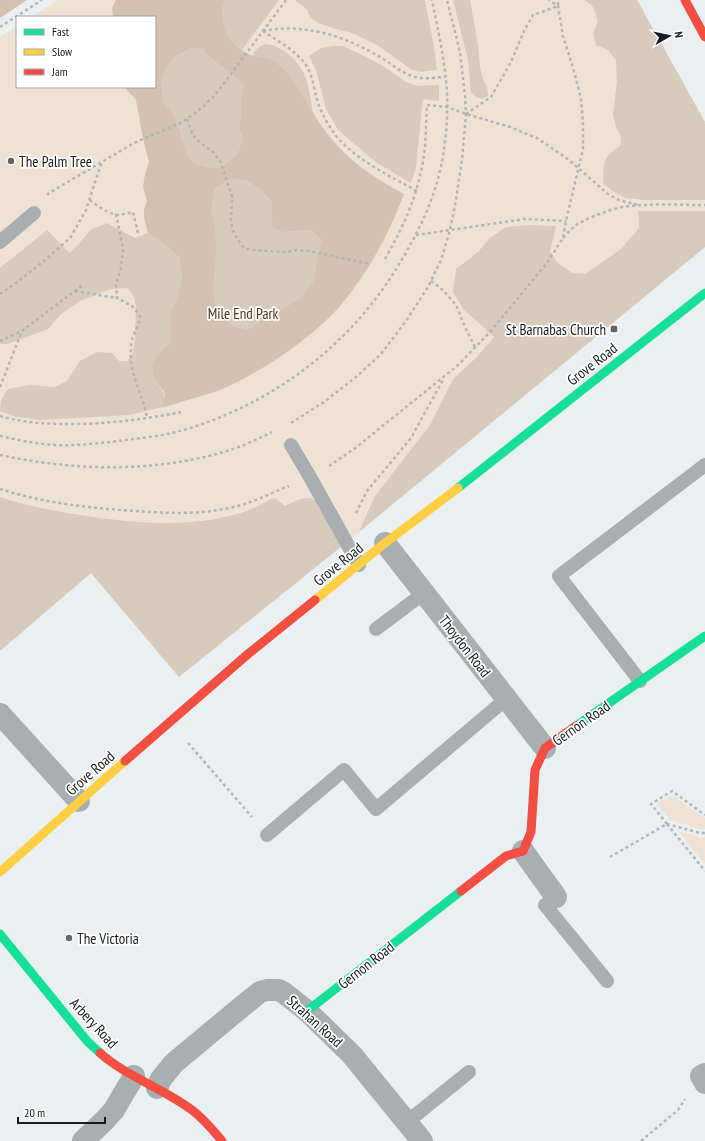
<svg xmlns="http://www.w3.org/2000/svg" width="705" height="1141" font-family="'PT Sans Narrow',sans-serif">
	<style>
		.green { fill: #efe2d3 }
		.forest { fill: #d8cbbc }
		.water { fill: #d4c1af; fill-rule: evenodd }
		.lines { fill: none; stroke-linecap: round; stroke-linejoin: round }
		.path { stroke: #b0b5b7; stroke-width: 2.5; stroke-dasharray: 3 3; stroke-linecap: butt }
		.lane { stroke: #a9afb1; stroke-width: 14 }
		.street { stroke: #a9afb1; stroke-width: 22 }
		.fast { stroke: #16e098; stroke-width: 9 }
		.slow { stroke: #ffcf43; stroke-width: 9 }
		.jam { stroke: #f24e42; stroke-width: 9 }
		.poi-dot { fill: #616668; stroke: #fff; stroke-width: 1.5 }
		.labels { text-anchor: middle; dominant-baseline: central; stroke-width: 3.5; stroke-linejoin: round; paint-order: stroke }
		.poi-label { font-size: 15px; fill: #171b1d; stroke: #fff; text-anchor: start }
		.park-label { font-size: 15px; fill: #523310; stroke: #fff }
		.street-label { font-size: 15px; fill: #171b1d; stroke: #fff }
	</style>
	<rect width="100%" height="100%" fill="#eaf0f2"/>
	<!-- green -->
	<g class="green">
		<path d="M 57,0 L 637,0 L 705,122 L 705,247 L 342,546 L 179,677 L 91,573 L 0,651 L 0,37 L 17,26 L 17,87 L 155,87 L 155,17 L 31,17 Z"/>
		<path d="M 672,795 L 705,818 L 705,829 L 700,829 L 670,820 L 657,804 Z"/>
		<path d="M 678,831 L 701,837 L 705,837 L 705,864 Z"/>
	</g>
	<!-- forest -->
	<g class="forest">
		<path d="M 225,0 L 279,0 L 242,50 C 238,47 233,43 230,39 C 222,29 220,12 225,0 Z"/>
		<path d="M 295,0 L 425,0 L 433,42 L 437,70 L 421,72 L 412,70 L 377,45 L 352,33 L 336,29 L 318,23 L 310,17 L 307,10 Z"/>
		<path d="M 453,0 L 470,0 L 478,45 L 480,67 L 483,79 L 487,87 L 488,96 L 482,99 L 476,97 L 471,92 L 468,60 Z"/>
		<path d="M 585,0 L 637,0 L 705,122 L 705,200 L 644,200 L 626,198 L 614,192 L 603,183 C 604,163 602,157 620,146 L 621,137 L 616,127 L 613,114 L 617,82 L 616,60 L 608,50 L 596,45 L 593,34 L 598,21 L 593,7 Z"/>
		<path d="M 266,44 C 274,45 277,47 284,51 C 308,68 308,85 313,112 L 294,83 L 252,56 C 256,49 259,46 266,44 Z"/>
		<path d="M 333,46 L 343,46 L 364,56 L 383,66 L 406,82 L 418,86 L 439,85 L 439,101 L 423,99 L 416,167 L 411,183 L 377,163 L 338,130 L 326,109 L 316,70 L 309,56 L 321,48 Z"/>
		<path d="M 191,48 L 203,49 L 209,57 L 231,73 L 244,86 L 241,99 L 241,112 L 239,128 L 243,140 L 237,154 L 221,168 L 209,168 L 196,164 L 187,155 L 179,128 L 173,113 L 163,102 L 161,81 L 167,67 L 176,56 Z"/>
		<path d="M 230,179 L 247,181 L 261,190 L 272,202 L 271,216 L 283,232 L 311,230 L 321,240 L 315,269 L 315,279 L 301,297 L 283,309 L 264,319 L 247,330 L 233,326 L 222,316 L 216,305 L 213,292 L 214,275 L 211,210 L 215,188 Z"/>
		<path d="M 638,211 L 705,211 L 705,247 L 359,532 L 375,496 L 430,425 L 453,379 L 478,356 L 494,337 L 463,309 L 453,292 L 456,269 L 478,252 L 490,238 L 506,227 L 530,225 L 556,226 L 550,252 L 557,262 L 572,273 L 585,274 L 621,249 L 639,228 Z"/>
		<path d="M 107,223 L 135,238 L 148,233 L 164,244 L 179,257 L 182,279 L 178,295 L 171,311 L 171,342 L 159,353 L 157,385 C 169,396 162,394 163,407 L 129,415 L 40,420 L 16,417 L 0,411 L 1,400 L 8,389 L 29,385 L 55,387 L 67,381 L 80,361 L 97,352 L 112,353 L 119,361 L 127,361 L 133,352 L 135,338 L 136,305 L 133,295 L 127,288 L 111,289 L 80,301 L 61,314 L 48,329 L 8,344 L 0,344 L 0,268 L 47,230 L 70,253 L 92,229 Z"/>
		<path d="M 0,497 C 24,505 49,510 74,514 C 129,523 187,529 241,513 C 251,510 261,504 271,499 L 275,498 L 285,506 C 296,501 306,494 317,501 L 342,546 L 179,677 L 91,573 L 0,651 Z"/>
	</g>
	<!-- water -->
	<g class="water">
		<path d="M 0,0 L 27,0 L 0,18 Z"/>
		<path d="M 116,0 L 225,0 C 220,12 223,26 229,38 C 233,44 246,54 253,56 C 259,57 265,57 271,60 C 274,62 278,65 281,67 C 293,77 309,105 317,119 C 340,155 367,174 404,194 C 389,234 368,273 340,306 C 313,337 264,370 227,387 C 213,393 198,397 184,401 C 177,403 170,406 163,407 L 163,400 L 165,396 L 164,391 L 158,385 L 154,377 L 152,364 L 159,353 L 171,342 L 171,311 L 178,295 L 182,279 L 179,257 L 164,244 L 148,233 C 145,221 141,213 147,201 L 143,187 L 145,174 L 149,162 L 143,139 L 136,100 L 126,89 L 126,87 L 155,87 L 155,17 L 113,17 L 112,8 ZM 191,48 L 203,49 L 209,57 L 231,73 L 244,86 L 241,99 L 241,112 L 239,128 L 243,140 L 237,154 L 221,168 L 209,168 L 196,164 L 187,155 L 179,128 L 173,113 L 163,102 L 161,81 L 167,67 L 176,56 ZM 230,179 L 247,181 L 261,190 L 272,202 L 271,216 L 273,228 L 283,232 L 311,230 L 321,240 L 315,269 L 315,279 L 301,297 L 283,309 L 264,319 L 247,330 L 233,326 L 222,316 L 216,305 L 213,292 L 216,252 L 215,230 L 211,210 L 215,188 Z"/>
	</g>
	<g class="lines">
		<!-- path -->
		<g class="path">
			<path d="M 0,27 L 42,0"/>
			<path d="M 263,31 C 278,41 295,50 306,65 C 313,76 314,89 317,100 C 321,112 327,123 334,133 C 351,157 391,177 417,191"/>
			<path d="M 263,31 C 302,23 341,35 375,54 C 390,62 403,76 421,78 C 429,79 438,77 445,77"/>
			<path d="M 466,114 L 491,97 L 511,62 L 524,31 L 533,15 L 558,6 L 558,0"/>
			<path d="M 187,119 L 193,135 L 197,140 L 213,152 L 220,161 L 232,196 L 231,219 L 233,231 L 241,245 L 247,249 L 254,250 L 285,252 L 297,250 L 309,251 L 370,264"/>
			<path d="M 47,195 L 49,193 L 134,143 L 180,123 L 197,112 L 214,96 L 228,78 L 286,0"/>
			<path d="M 90,200 C 98,206 109,215 120,215 C 124,214 129,213 133,212 L 138,233"/>
			<path d="M 116,214 L 123,248 L 121,268 L 116,284 L 117,298 L 132,306 L 140,316 C 139,325 136,328 133,337 C 131,341 131,347 131,352 C 129,374 144,397 147,418"/>
			<path d="M 416,235 L 525,219 L 566,221"/>
			<path d="M 563,238 C 573,226 578,223 592,217 C 602,213 612,209 622,207 C 649,203 678,205 705,205"/>
			<path d="M 385,259 C 406,222 420,190 425,148 C 426,133 426,119 427,105 L 447,107 L 466,114 L 510,127 L 537,138 L 569,160 L 608,194 L 619,200 L 638,205"/>
			<path d="M 431,281 L 443,290 L 456,305 L 465,327 L 475,347"/>
			<path d="M 75,291 L 117,298"/>
			<path d="M 0,294 L 16,283 L 44,261 L 70,238 L 86,210 L 102,161"/>
			<path d="M 0,341 L 22,331 L 84,284"/>
			<path d="M 0,387 L 22,331"/>
			<path d="M 0,416 C 28,424 51,424 80,424 C 114,423 147,419 181,412"/>
			<path d="M 291,423 L 324,402 L 356,377 L 381,354 L 406,321 L 428,287 L 441,260 L 450,230 L 455,205 L 462,160 L 466,114 L 465,96 L 460,52 L 447,0"/>
			<path d="M 0,436 C 18,440 36,444 55,445 C 78,446 102,443 125,440 C 142,438 160,436 176,432 C 270,407 352,345 401,261 C 419,231 434,200 441,166 C 446,142 448,116 447,92 C 445,61 438,30 432,0"/>
			<path d="M 0,455 C 74,471 154,473 227,451 C 243,446 258,439 272,432"/>
			<path d="M 329,466 L 354,449 L 457,366 L 490,332 L 547,263 L 563,238 L 566,221 L 583,149 L 583,124 L 581,99 L 574,71 L 563,36 L 558,6 L 549,0"/>
			<path d="M 0,489 C 44,503 89,508 135,511 C 166,513 198,515 229,508 C 250,504 269,494 289,486"/>
			<path d="M 356,513 L 367,491 L 411,438 L 444,378"/>
			<path d="M 188,743 L 252,817"/>
			<path d="M 667,824 L 705,871"/>
			<path d="M 667,824 L 700,833 L 705,833"/>
			<path d="M 610,857 L 667,824 L 651,804 L 672,791 L 705,815"/>
			<path d="M 641,1141 L 678,1110 L 685,1099"/>
		</g>
		<!-- lane -->
		<g class="lane">
			<path d="M 0,242 L 34,213"/>
			<path d="M 291,445 L 310,477 L 359,565"/>
			<path d="M 376,629 L 424,593"/>
			<path d="M 640,681 L 559,576 L 705,465"/>
			<path d="M 267,835 L 344,770 L 376,809 L 506,699"/>
			<path d="M 556,897 L 545,905 L 607,981"/>
			<path d="M 407,1122 L 469,1072"/>
		</g>
		<!-- street -->
		<g class="street">
			<path d="M 385,543 L 545,748"/>
			<path d="M 0,714 L 79,801"/>
			<path d="M 523,851 L 556,897"/>
			<path d="M 705,1074 L 701,1076 L 705,1083"/>
			<path d="M 157,1088 L 161,1079 L 174,1063 L 245,1004 L 260,992 L 267,990 L 279,990 L 284,993 L 307,1011 L 352,1055 L 422,1141"/>
			<path d="M 83,1141 L 105,1120 L 114,1110 L 134,1076"/>
		</g>
		<!-- fast -->
		<g class="fast">
			<path d="M 458,488 L 705,293"/>
			<path d="M 576,726 L 705,636"/>
			<path d="M 0,934 L 87,1041 L 100,1053"/>
			<path d="M 307,1011 L 461,891"/>
		</g>
		<!-- slow -->
		<g class="slow">
			<path d="M 315,600 L 385,543 L 458,488"/>
			<path d="M 0,872 L 125,761"/>
		</g>
		<!-- jam -->
		<g class="jam">
			<path d="M 685,0 L 705,37"/>
			<path d="M 125,761 L 248,654 L 315,600"/>
			<path d="M 461,891 L 506,856 L 523,851 L 531,832 L 535,770 L 545,748 L 576,726"/>
			<path d="M 100,1053 C 127,1077 163,1088 192,1110 C 204,1119 213,1130 222,1141"/>
		</g>
	</g>
	<!-- markers -->
	<g class="poi-dot">
		<circle cx="11" cy="161" r="4"/>
		<rect x="610" y="325" width="8" height="8" rx="2"/>
		<circle cx="69" cy="938" r="4"/>
	</g>
	<g class="labels">
		<!-- poi labels -->
		<g class="poi-label">
			<text x="19" y="161">The Palm Tree</text>
			<text x="606" y="329" text-anchor="end">St Barnabas Church</text>
			<text x="77" y="938">The Victoria</text>
		</g>
		<!-- park labels -->
		<g class="park-label">
			<text x="243" y="313">Mile End Park</text>
		</g>
		<!-- street labels -->
		<g class="street-label">
			<text transform="translate(592 364) rotate(-38)">Grove Road</text>
			<text transform="translate(338 564) rotate(-39)">Grove Road</text>
			<text transform="translate(465 646) rotate(52)">Thoydon Road</text>
			<text transform="translate(581 723) rotate(-35)">Gernon Road</text>
			<text transform="translate(90 773) rotate(-41)">Grove Road</text>
			<text transform="translate(366 965) rotate(-38)">Gernon Road</text>
			<text transform="translate(315 1021) rotate(42)">Strahan Road</text>
			<text transform="translate(94 1023) rotate(47)">Arbery Road</text>
		</g>
	</g>
	<!-- legend -->
	<rect x="16" y="16" width="140" height="72" fill="#ffffff" stroke="#a2a4a5"/>
	<rect x="24" y="29" width="20" height="6" fill="#16e098" stroke="#a2a4a5"/>
	<text x="52" y="36" font-size="12" fill="#171b1d">Fast</text>
	<rect x="24" y="49" width="20" height="6" fill="#ffcf43" stroke="#a2a4a5"/>
	<text x="52" y="56" font-size="12" fill="#171b1d">Slow</text>
	<rect x="24" y="69" width="20" height="6" fill="#f24e42" stroke="#a2a4a5"/>
	<text x="52" y="76" font-size="12" fill="#171b1d">Jam</text>
	<!-- north arrow -->
	<g transform="translate(669 36) rotate(81)" stroke="#ffffff" stroke-width="3" paint-order="stroke">
	<path d="M0-3L7 15L0 10L-7 15Z" fill="#171b1d"/>
	<text y="-6" font-size="11" font-weight="bold" text-anchor="middle" fill="#171b1d">N</text>
	</g>
	<!-- scale -->
	<path d="M18 1117v6h87v-6" fill="none" stroke="#171b1d" stroke-width="2"/>
	<text x="24" y="1117" font-size="12" fill="#171b1d" stroke="#ffffff" stroke-width="3" paint-order="stroke">20 m</text>
</svg>
